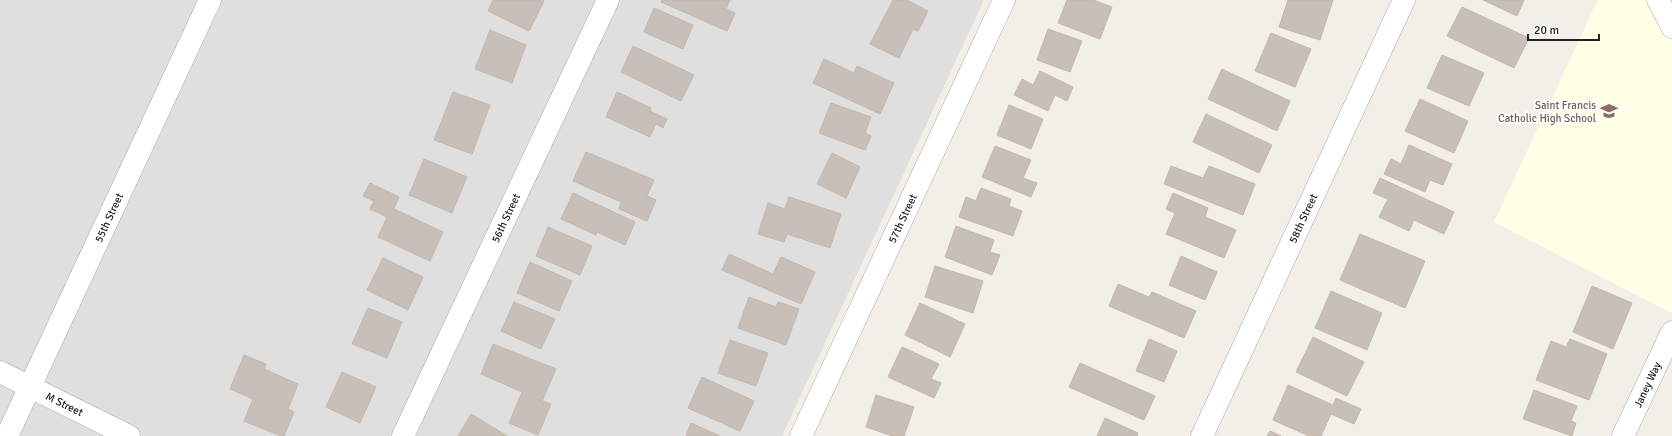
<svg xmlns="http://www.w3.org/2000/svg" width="1672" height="436" font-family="Signika,sans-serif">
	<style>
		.residential { fill: #e0dfdf }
		.education { fill: #ffffe5 }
		.building { fill: #c7bfb8; stroke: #c4b6ab }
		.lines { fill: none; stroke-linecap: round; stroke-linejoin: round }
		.minor-casing { stroke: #a9a9a9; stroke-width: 23 }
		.minor { stroke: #fff; stroke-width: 22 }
		.labels { text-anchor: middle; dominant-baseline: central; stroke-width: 3.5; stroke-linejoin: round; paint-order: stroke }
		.education-label { font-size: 11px; fill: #785e54; stroke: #fff; text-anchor: end }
		.street-label { font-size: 11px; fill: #222; stroke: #fff }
	</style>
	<rect width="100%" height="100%" fill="#f2efe9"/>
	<!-- residential -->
	<path class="residential" d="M 0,0 L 984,0 L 782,436 L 0,436 Z"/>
	<!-- education -->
	<path class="education" d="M 1598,0 L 1672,0 L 1672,313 L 1494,222 Z"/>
	<!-- building -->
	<g class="building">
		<path d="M 493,0 L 542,0 L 544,1 L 529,31 L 488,11 Z"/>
		<path d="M 662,0 L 730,0 L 726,9 L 735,13 L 727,31 L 661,2 Z"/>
		<path d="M 893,0 L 907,0 L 928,11 L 918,31 L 913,29 L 899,58 L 870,44 Z"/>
		<path d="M 1067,0 L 1093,0 L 1112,7 L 1100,39 L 1058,23 Z"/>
		<path d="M 1288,0 L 1333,0 L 1320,40 L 1279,27 Z"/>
		<path d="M 1483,0 L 1524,0 L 1517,16 Z"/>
		<path d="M 1462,7 L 1529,38 L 1514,68 L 1447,36 Z"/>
		<path d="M 654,8 L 693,25 L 683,49 L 644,32 Z"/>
		<path d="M 1048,29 L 1082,41 L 1070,72 L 1037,60 Z"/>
		<path d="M 490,30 L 526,45 L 512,83 L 475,69 Z"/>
		<path d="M 1271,33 L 1311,49 L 1295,87 L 1255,71 Z"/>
		<path d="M 633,46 L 694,75 L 681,101 L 621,72 Z"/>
		<path d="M 1442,55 L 1484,73 L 1469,106 L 1427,88 Z"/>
		<path d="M 824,59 L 854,73 L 857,66 L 894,83 L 880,114 L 813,83 Z"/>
		<path d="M 1222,69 L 1290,101 L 1277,131 L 1208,99 Z"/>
		<path d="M 1040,71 L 1073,87 L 1067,101 L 1055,95 L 1048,111 L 1014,95 L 1022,79 L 1033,85 Z"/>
		<path d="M 453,92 L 490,105 L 472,154 L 434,140 Z"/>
		<path d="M 617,92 L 651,108 L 650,111 L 667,119 L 663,128 L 656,124 L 650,137 L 606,117 Z"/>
		<path d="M 1420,99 L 1468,121 L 1454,153 L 1405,131 Z"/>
		<path d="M 831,103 L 871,117 L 865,133 L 871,136 L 865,150 L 819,133 Z"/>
		<path d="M 1009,105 L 1043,119 L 1031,149 L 997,135 Z"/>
		<path d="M 1206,114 L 1272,145 L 1259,173 L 1193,142 Z"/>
		<path d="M 1409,145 L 1452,164 L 1443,185 L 1430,180 L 1425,192 L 1384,174 L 1391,159 L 1401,164 Z"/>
		<path d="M 995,146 L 1031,160 L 1023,178 L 1037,183 L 1031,197 L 982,177 Z"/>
		<path d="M 586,152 L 654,180 L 647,196 L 656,200 L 647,221 L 619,209 L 621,202 L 573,181 Z"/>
		<path d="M 832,153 L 860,167 L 846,198 L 817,184 Z"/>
		<path d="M 424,159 L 467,177 L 452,213 L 409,195 Z"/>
		<path d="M 1171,166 L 1203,178 L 1209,166 L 1255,184 L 1243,215 L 1164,184 Z"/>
		<path d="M 1380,178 L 1454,212 L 1444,234 L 1414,220 L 1409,231 L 1379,217 L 1388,199 L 1373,193 Z"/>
		<path d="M 370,183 L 399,197 L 394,209 L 443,232 L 430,261 L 378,237 L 387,217 L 370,209 L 374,201 L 363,196 Z"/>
		<path d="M 981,188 L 1011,199 L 1009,206 L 1022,211 L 1013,236 L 959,217 L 966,197 L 976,201 Z"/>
		<path d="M 573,193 L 635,222 L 625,245 L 597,232 L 596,235 L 561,219 Z"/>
		<path d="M 1173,193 L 1208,208 L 1205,217 L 1236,230 L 1224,258 L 1166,234 L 1175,213 L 1166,209 Z"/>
		<path d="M 789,197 L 841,214 L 830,248 L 787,234 L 784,242 L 758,234 L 768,203 L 785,209 Z"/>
		<path d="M 956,226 L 994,240 L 990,252 L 1000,255 L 992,275 L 945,257 Z"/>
		<path d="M 548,227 L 592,246 L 580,275 L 536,256 Z"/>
		<path d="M 1360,234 L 1425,261 L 1405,308 L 1340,280 Z"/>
		<path d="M 729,254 L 773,274 L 781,257 L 815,272 L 801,304 L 722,270 Z"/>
		<path d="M 1181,256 L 1217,272 L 1205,300 L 1169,285 Z"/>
		<path d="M 383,258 L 423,277 L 408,310 L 367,290 Z"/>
		<path d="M 530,262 L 572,281 L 559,311 L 517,293 Z"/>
		<path d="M 935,266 L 983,281 L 973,313 L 925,297 Z"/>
		<path d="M 1118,284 L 1149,297 L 1152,292 L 1196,311 L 1184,338 L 1109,306 Z"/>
		<path d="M 1592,286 L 1632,303 L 1613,349 L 1573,332 Z"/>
		<path d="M 1331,291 L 1382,313 L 1367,350 L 1315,328 Z"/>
		<path d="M 749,297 L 776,307 L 778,302 L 799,309 L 786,345 L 738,328 Z"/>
		<path d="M 514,302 L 555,319 L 541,349 L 501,331 Z"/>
		<path d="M 920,303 L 965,324 L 950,357 L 905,335 Z"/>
		<path d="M 368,308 L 402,322 L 387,358 L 352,344 Z"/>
		<path d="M 1313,337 L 1364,362 L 1347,396 L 1296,372 Z"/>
		<path d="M 1149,339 L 1177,351 L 1164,382 L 1136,371 Z"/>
		<path d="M 1570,339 L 1607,354 L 1589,400 L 1536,380 L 1551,341 L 1566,347 Z"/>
		<path d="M 730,340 L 768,353 L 756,386 L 718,373 Z"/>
		<path d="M 493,344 L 556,369 L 542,401 L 551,404 L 538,435 L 509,423 L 522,392 L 481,374 Z"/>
		<path d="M 902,347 L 939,364 L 931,379 L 941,383 L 934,398 L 888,377 Z"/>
		<path d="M 244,355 L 266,364 L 264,369 L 298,384 L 288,409 L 294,412 L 284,436 L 281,436 L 244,421 L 253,399 L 230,389 Z"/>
		<path d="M 1080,363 L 1155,396 L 1144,420 L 1069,387 Z"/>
		<path d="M 342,372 L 376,387 L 360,423 L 326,407 Z"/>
		<path d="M 702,377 L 754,401 L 740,431 L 688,408 Z"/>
		<path d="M 1288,385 L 1333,405 L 1336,398 L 1361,409 L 1354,424 L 1331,414 L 1321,436 L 1309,436 L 1273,420 Z"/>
		<path d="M 1534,390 L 1577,406 L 1571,421 L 1576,423 L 1572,436 L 1523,419 Z"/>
		<path d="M 876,395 L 914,407 L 904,436 L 892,436 L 866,427 Z"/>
		<path d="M 471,414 L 507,436 L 458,436 Z"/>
		<path d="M 1105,418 L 1138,433 L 1137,436 L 1097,436 Z"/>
		<path d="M 691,423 L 720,436 L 686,436 Z"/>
		<path d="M 1270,431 L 1281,436 L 1267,436 Z"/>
	</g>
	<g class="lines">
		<!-- minor casing -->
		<g class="minor-casing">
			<g id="minor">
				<path d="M 1658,0 L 1672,27"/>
				<path id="s1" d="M 0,372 L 129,436"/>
				<path id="s2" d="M 7,436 L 210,0"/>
				<path id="s3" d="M 403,436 L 608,0"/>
				<path id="s4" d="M 801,436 L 1004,0"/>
				<path id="s5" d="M 1202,436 L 1404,0"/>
				<path id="s6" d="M 1623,436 L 1672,332"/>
			</g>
		</g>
		<!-- minor -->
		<use href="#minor" class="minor"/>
	</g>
	<!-- icons -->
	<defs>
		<g id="school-bare" transform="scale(1.38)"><path d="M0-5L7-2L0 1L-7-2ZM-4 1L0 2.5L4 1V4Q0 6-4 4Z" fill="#8d6e63" stroke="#fff" stroke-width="2.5" paint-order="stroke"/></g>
	</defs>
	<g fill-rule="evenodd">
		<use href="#school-bare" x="1609" y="111"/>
	</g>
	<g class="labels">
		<!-- education labels -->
		<g class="education-label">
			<text x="1596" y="105">Saint Francis<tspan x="1596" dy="13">Catholic High School</tspan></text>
		</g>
		<!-- street labels -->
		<g class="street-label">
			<text stroke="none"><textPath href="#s2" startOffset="241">55th Street</textPath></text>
			<text stroke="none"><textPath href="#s3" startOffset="241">56th Street</textPath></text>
			<text stroke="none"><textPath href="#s4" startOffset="240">57th Street</textPath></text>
			<text stroke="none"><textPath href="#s5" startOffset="240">58th Street</textPath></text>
			<text stroke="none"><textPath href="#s6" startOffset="57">Janey Way</textPath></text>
			<text stroke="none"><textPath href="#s1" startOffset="72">M Street</textPath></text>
		</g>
	</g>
	<!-- scale -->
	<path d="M1528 34v6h71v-6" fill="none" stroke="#222222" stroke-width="2"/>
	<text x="1534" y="34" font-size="12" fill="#222222" stroke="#ffffff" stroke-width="3" paint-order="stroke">20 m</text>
</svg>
